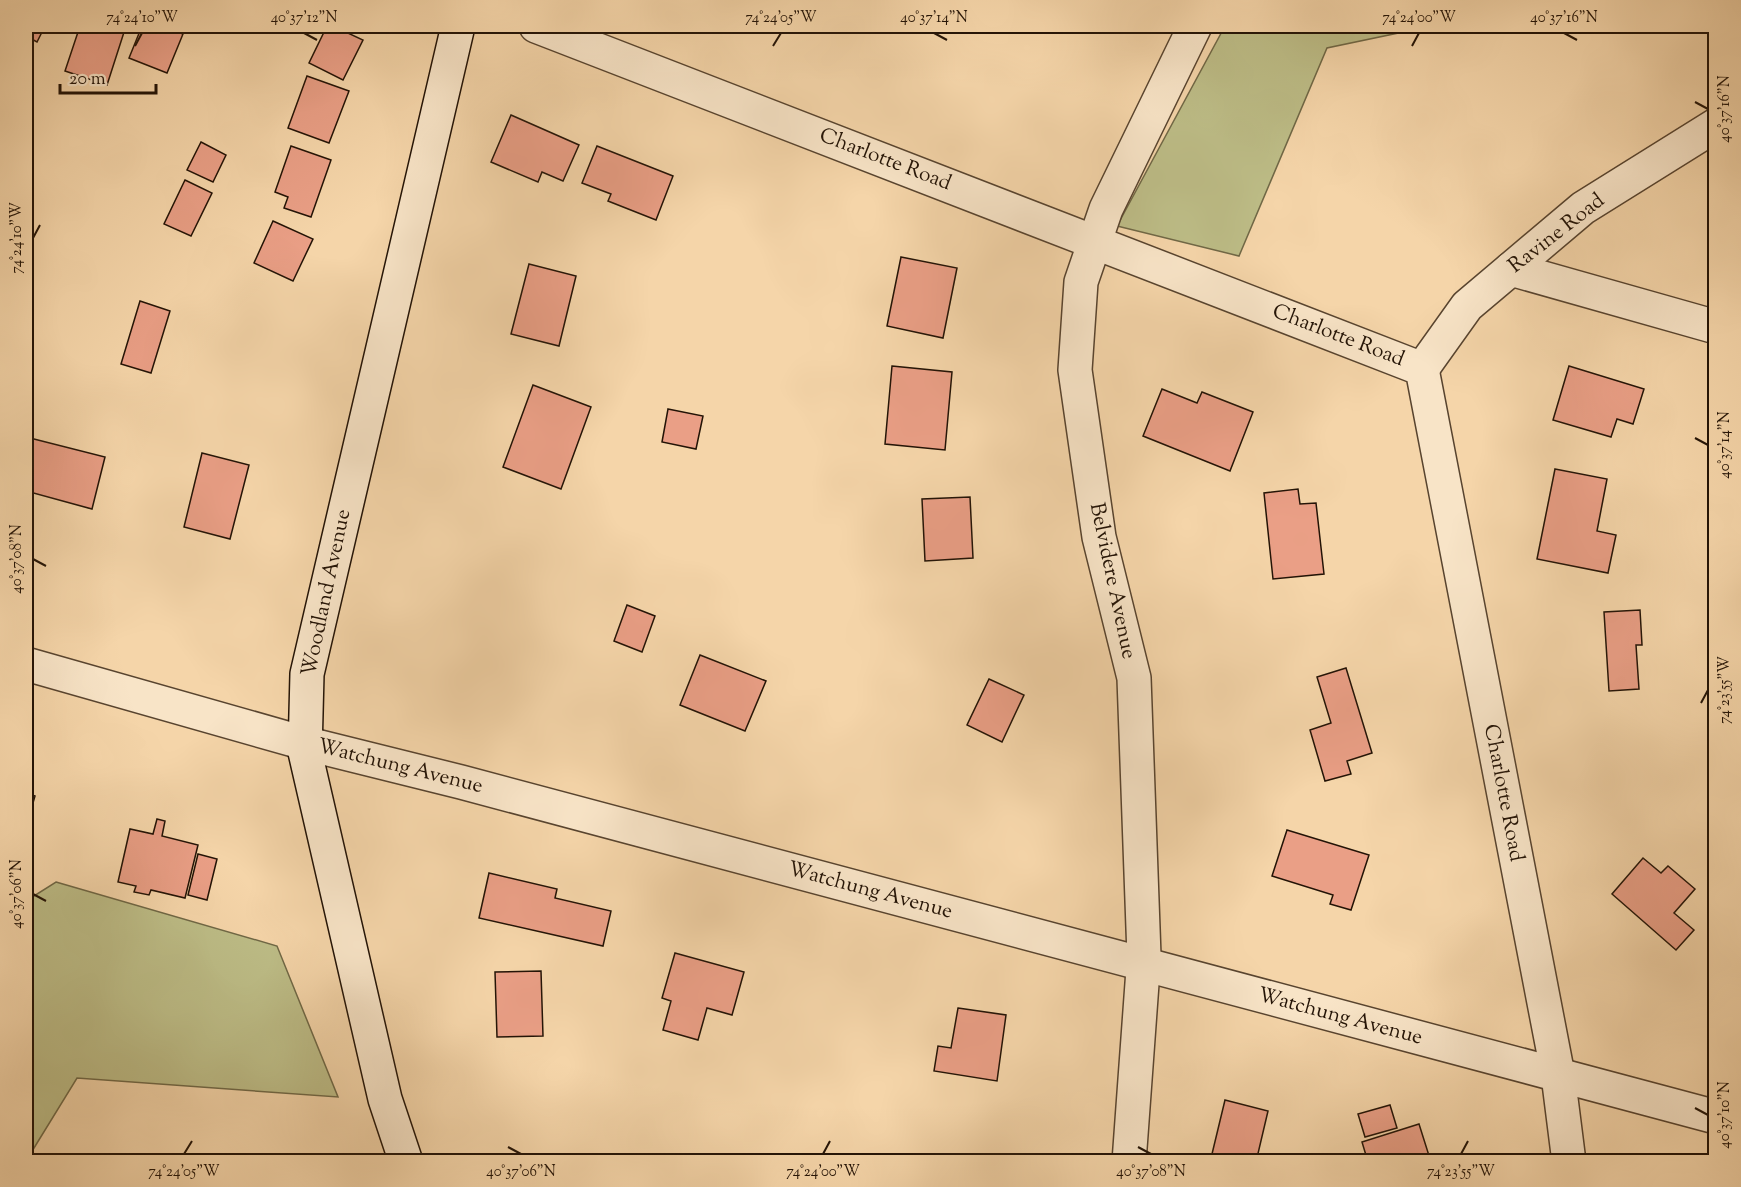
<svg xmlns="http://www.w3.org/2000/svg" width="1741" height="1187" font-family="'Sorts Mill Goudy',serif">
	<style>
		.green { fill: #bdbd87; stroke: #706846; stroke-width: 1.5 }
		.building { fill: #ea9f86; stroke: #231306; stroke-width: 1.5 }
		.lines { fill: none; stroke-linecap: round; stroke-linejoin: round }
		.street-casing { stroke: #58442f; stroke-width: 36 }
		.secondary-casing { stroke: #231306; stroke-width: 36 }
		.street { stroke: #f8e4c7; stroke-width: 33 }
		.secondary { stroke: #f8e4c7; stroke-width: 33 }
		.ticks { fill: none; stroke: #231306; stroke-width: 2 }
		.labels { text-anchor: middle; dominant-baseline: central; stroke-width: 4.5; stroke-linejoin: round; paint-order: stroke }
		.street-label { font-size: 21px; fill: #231306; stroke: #f8e4c7 }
		.neatline { fill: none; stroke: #231306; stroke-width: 2 }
		.ticks-label { font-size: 15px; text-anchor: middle; fill: #231306 }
	</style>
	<rect width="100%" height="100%" fill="#f5d5a9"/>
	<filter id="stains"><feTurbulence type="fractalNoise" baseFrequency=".00333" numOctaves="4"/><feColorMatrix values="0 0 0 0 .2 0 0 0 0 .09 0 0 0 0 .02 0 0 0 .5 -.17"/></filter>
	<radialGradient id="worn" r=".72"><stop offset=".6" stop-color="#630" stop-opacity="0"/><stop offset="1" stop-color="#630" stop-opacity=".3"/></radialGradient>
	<!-- green -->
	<g class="green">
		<path d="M 1225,26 L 1419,26 L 1408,31 L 1327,48 L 1239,256 L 1117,226 Z"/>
		<path d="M 56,882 L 277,946 L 338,1097 L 77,1078 L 26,1161 L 26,901 Z"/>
	</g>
	<!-- building -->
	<g class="building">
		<path d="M 26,26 L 45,26 L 37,42 L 26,36 Z"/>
		<path d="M 80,26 L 126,26 L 107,85 L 65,71 Z"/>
		<path d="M 142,26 L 162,26 L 183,34 L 167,73 L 129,58 Z"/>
		<path d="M 327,26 L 333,26 L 363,40 L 343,80 L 309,63 Z"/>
		<path d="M 307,76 L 349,91 L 329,143 L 288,128 Z"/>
		<path d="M 511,115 L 579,145 L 563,181 L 542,172 L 538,182 L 491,162 Z"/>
		<path d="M 201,142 L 226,155 L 213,182 L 187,170 Z"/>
		<path d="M 291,146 L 331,160 L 311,217 L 284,208 L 288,197 L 275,192 Z"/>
		<path d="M 597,146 L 673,176 L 656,220 L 608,201 L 611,194 L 582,183 Z"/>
		<path d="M 185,180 L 212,193 L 191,236 L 164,224 Z"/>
		<path d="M 273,221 L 313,239 L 293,281 L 254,263 Z"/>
		<path d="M 901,257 L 957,268 L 943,338 L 887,326 Z"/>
		<path d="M 529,264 L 576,276 L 559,346 L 511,334 Z"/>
		<path d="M 140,301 L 170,311 L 151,373 L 121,364 Z"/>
		<path d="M 892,366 L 952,372 L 945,450 L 885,444 Z"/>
		<path d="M 1569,366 L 1644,389 L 1633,424 L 1617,419 L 1611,437 L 1553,420 Z"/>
		<path d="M 533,385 L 591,407 L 561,489 L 503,467 Z"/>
		<path d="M 1162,389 L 1197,403 L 1202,392 L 1253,412 L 1230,471 L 1143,436 Z"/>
		<path d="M 668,409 L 703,416 L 696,449 L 662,442 Z"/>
		<path d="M 30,438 L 105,457 L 92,509 L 26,491 L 26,456 Z"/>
		<path d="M 202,453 L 249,465 L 230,539 L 184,527 Z"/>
		<path d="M 1555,469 L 1607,479 L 1597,531 L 1616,535 L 1608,573 L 1537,559 Z"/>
		<path d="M 1298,489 L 1300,504 L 1316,503 L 1324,574 L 1273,579 L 1264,493 Z"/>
		<path d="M 970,497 L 973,558 L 925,561 L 922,499 Z"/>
		<path d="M 627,605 L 655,616 L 642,652 L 614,641 Z"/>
		<path d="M 1640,610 L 1642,645 L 1636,645 L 1639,689 L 1609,691 L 1604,612 Z"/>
		<path d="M 700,655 L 766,681 L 745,731 L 680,705 Z"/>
		<path d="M 1346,668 L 1372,753 L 1347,761 L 1351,774 L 1325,781 L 1310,730 L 1331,723 L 1317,677 Z"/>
		<path d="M 989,679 L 1024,695 L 1002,742 L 967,725 Z"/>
		<path d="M 26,793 L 35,796 L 26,827 Z"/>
		<path d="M 157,819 L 165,821 L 162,836 L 198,845 L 185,898 L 151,890 L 149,895 L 134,892 L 136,886 L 118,882 L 130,829 L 153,834 Z"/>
		<path d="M 1287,830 L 1369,855 L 1351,910 L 1330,904 L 1333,895 L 1272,876 Z"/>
		<path d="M 198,854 L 217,859 L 207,900 L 188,895 Z"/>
		<path d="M 1643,858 L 1661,873 L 1668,866 L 1695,889 L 1674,913 L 1694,930 L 1676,950 L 1612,894 Z"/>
		<path d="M 489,873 L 557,889 L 555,898 L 611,911 L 603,946 L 479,918 Z"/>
		<path d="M 675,953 L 744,972 L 732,1015 L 707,1008 L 698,1040 L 663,1030 L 671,1001 L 662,998 Z"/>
		<path d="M 541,971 L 543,1036 L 497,1037 L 495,972 Z"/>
		<path d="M 958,1008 L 1006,1015 L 997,1081 L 934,1071 L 938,1046 L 951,1048 Z"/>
		<path d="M 1225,1100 L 1268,1111 L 1256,1162 L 1245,1162 L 1212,1154 Z"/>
		<path d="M 1390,1105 L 1397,1128 L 1365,1137 L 1358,1114 Z"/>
		<path d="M 1419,1124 L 1431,1162 L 1368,1162 L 1362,1142 Z"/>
		<path d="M 138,1156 L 236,1159 L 236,1162 L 138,1162 Z"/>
	</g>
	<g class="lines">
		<!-- street casing -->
		<g class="street-casing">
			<g id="street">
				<path d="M 536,26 L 1422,369 L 1558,1075 L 1569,1162"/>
				<path d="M 1511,269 L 1716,327"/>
				<path d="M 1422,369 L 1467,306 L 1583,208 L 1716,125"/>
				<path d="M 26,664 L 304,743 L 461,782 L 1716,1117"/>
				<path d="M 1129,1162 L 1144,956 L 1134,678 L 1099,537 L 1075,370 L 1081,282 L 1106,209 L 1195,26"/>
			</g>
		</g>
		<!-- secondary casing -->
		<g class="secondary-casing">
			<path id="secondary" d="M 406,1162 L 385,1099 L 305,752 L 307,674 L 458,26"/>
		</g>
		<!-- street -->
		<use href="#street" class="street"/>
		<!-- secondary -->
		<use href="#secondary" class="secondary"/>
	</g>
	<!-- ticks -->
	<path class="ticks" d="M 304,33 L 317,40M 934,33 L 947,40M 1564,33 L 1577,40M 135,46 L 142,33M 773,46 L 781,33M 1412,46 L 1419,33M 1695,102 L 1708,109M 33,238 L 40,225M 1695,438 L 1708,445M 33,559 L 46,566M 1701,703 L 1708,690M 33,894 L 46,901M 1695,1108 L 1708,1115M 508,1147 L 521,1154M 1138,1147 L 1151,1154M 184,1154 L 192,1141M 823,1154 L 830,1141M 1461,1154 L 1468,1141"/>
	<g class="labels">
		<!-- street labels -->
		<g class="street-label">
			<text transform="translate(885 160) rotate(21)">Charlotte Road</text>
			<text transform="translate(1557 234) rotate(-38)">Ravine Road</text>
			<text transform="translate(1338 336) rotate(21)">Charlotte Road</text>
			<text transform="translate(1112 581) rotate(78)">Belvidere Avenue</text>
			<text transform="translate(327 593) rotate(-78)">Woodland Avenue</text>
			<text transform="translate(400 767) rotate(14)">Watchung Avenue</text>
			<text transform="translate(1503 793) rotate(79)">Charlotte Road</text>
			<text transform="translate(870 891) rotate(15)">Watchung Avenue</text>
			<text transform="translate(1340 1017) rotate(15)">Watchung Avenue</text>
		</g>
	</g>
	<!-- margin -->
	<rect width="1741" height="1187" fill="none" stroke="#f5d5a9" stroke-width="66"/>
	<!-- scale -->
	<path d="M60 84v9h96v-9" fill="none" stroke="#231306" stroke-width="3"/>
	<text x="69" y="84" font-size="18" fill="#231306" stroke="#f8e4c7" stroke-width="4.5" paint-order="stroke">20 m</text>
	<rect x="33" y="33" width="1675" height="1121" class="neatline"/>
	<g class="ticks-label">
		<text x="142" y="22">74°24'10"W</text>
		<text x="304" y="22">40°37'12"N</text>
		<text x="781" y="22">74°24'05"W</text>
		<text x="934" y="22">40°37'14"N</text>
		<text x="1419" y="22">74°24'00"W</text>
		<text x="1564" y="22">40°37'16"N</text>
		<text transform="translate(1724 109) rotate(-90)" y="5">40°37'16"N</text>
		<text transform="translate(16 238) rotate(-90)" y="5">74°24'10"W</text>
		<text transform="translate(1724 445) rotate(-90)" y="5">40°37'14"N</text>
		<text transform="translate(16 559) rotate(-90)" y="5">40°37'08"N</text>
		<text transform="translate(1724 690) rotate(-90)" y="5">74°23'55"W</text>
		<text transform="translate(16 894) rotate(-90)" y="5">40°37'06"N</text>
		<text transform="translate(1724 1115) rotate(-90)" y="5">40°37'10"N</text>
		<text x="184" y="1176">74°24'05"W</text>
		<text x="521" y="1176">40°37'06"N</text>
		<text x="823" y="1176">74°24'00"W</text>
		<text x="1151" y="1176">40°37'08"N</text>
		<text x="1461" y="1176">74°23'55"W</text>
	</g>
	<rect width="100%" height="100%" filter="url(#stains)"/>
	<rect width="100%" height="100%" fill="url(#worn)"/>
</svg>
